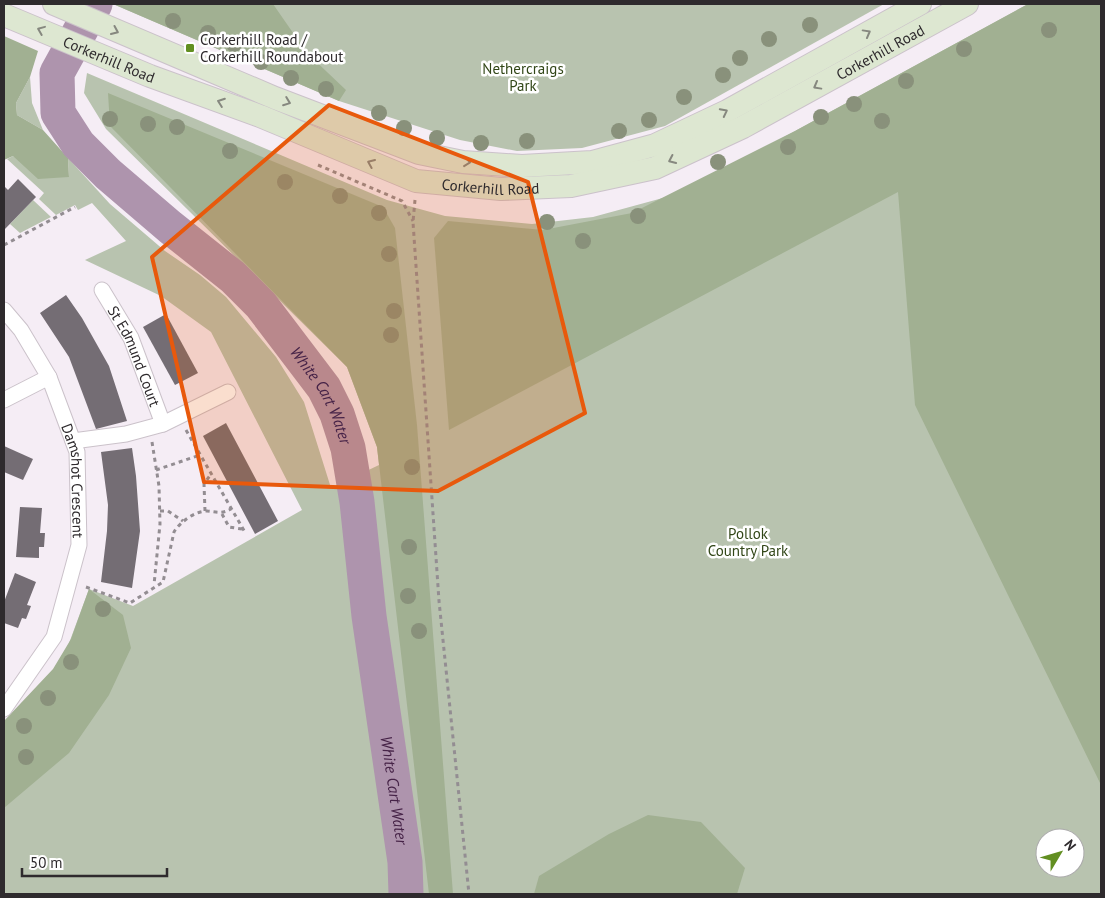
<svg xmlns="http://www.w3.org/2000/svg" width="1105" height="898" font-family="'PT Sans',sans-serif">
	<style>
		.green { fill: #b8c3af; fill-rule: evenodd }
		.forest { fill: #a1b092 }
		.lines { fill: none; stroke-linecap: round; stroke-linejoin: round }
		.river { stroke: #ae94ad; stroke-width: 35 }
		.building { fill: #746d74 }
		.street-casing { stroke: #cbc2ca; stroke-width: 17 }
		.secondary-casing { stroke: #cbc2ca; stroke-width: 24 }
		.path { stroke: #938d92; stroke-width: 3; stroke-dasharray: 4 4; stroke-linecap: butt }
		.street { stroke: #fff; stroke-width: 15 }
		.secondary { stroke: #dde7d1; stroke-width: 22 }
		.tree { fill: #89917b }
		.oneway { stroke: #86887f }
		.marked { fill: #e8590c; fill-opacity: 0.2; stroke: #e8590c; stroke-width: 4; stroke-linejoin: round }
		.poi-dot { fill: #628f21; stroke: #fff; stroke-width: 2 }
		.labels { text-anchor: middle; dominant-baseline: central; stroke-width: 5; stroke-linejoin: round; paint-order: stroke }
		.poi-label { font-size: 15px; fill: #2e2a2d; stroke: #fff; text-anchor: start }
		.street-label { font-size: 15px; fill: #2e2a2d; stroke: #fff }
		.park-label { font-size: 15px; fill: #314617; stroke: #fff }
		.water-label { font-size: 16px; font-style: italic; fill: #462347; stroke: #fff }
	</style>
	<rect width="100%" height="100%" fill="#f5edf5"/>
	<!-- green -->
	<g class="green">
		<path d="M 113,4 L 884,4 L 665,126 L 582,148 L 517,151 L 460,140 L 339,101 Z"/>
		<path d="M 1028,4 L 1101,4 L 1101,894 L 4,894 L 4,729 L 58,673 L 89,589 L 133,606 L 302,510 L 211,332 L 161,296 L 85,260 L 126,241 L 92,203 L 78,210 L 75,205 L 56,215 L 39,199 L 44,193 L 7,159 L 13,156 L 69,177 L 68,158 L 110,204 L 165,251 L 200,275 L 226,297 L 276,357 L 304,402 L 331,488 L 379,465 L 377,447 L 347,367 L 106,129 L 84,93 L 87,73 L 387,200 L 445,216 L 532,224 L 593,217 L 681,193 ZM 1045,838 L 1075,838 L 1075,868 L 1045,868 Z"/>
		<path d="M 30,77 L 32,103 L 43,130 L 17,115 L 16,103 Z"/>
		<path d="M 33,200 L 51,217 L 20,233 L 10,224 Z"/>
	</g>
	<!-- forest -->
	<g class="forest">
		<path d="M 113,4 L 273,4 L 307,53 L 346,90 L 339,101 Z"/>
		<path d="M 1028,4 L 1101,4 L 1101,785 L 915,405 L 898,192 L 449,430 L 434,238 L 448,221 L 543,230 L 632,213 L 795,131 Z"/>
		<path d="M 4,36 L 38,51 L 30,77 L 16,103 L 17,115 L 43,130 L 68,158 L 69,177 L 38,179 L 13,156 L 4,160 Z"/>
		<path d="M 108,93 L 383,207 L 395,228 L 417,425 L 453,894 L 429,894 L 377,447 L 347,367 L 110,126 Z"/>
		<path d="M 89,589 L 123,615 L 131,648 L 109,695 L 69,753 L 4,808 L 4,721 L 53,669 L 71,639 Z"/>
		<path d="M 648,815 L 701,822 L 745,868 L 737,894 L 534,894 L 539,876 L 609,834 Z"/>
	</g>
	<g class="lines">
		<!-- river -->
		<path class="river" id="s1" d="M 95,4 L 57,73 L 58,113 L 78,144 L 108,174 L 170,227 L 233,277 L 261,305 L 324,388 L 337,414 L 348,448 L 357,502 L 369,616 L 405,862 L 406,894"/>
	</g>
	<!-- building -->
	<g class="building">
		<path d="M 18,179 L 36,197 L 4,230 L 4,186 L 8,190 Z"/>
		<path d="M 66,295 L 82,318 L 109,366 L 127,421 L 96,429 L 69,357 L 40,313 Z"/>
		<path d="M 166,314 L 198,373 L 175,385 L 143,327 Z"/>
		<path d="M 226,423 L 278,521 L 255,534 L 203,436 Z"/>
		<path d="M 4,446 L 33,459 L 23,480 L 4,472 Z"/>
		<path d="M 132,448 L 136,476 L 140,531 L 132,588 L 101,582 L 107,531 L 108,505 L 101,452 Z"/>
		<path d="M 20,507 L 42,508 L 40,533 L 45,533 L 44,547 L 39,547 L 39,558 L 16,557 Z"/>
		<path d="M 15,573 L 36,582 L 27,605 L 31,606 L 26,619 L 22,618 L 18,628 L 4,623 L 4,602 Z"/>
	</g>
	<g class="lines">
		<!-- street casing -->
		<g class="street-casing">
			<g id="street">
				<path id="s2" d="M 102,290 L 131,338 L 163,424"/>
				<path id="s3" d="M 4,310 L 21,330 L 49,377 L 77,452 L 79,545 L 54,637 L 4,709"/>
				<path d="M 4,400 L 49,377"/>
				<path d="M 73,441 L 126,434 L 163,424 L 228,392"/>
			</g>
		</g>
		<!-- secondary casing -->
		<g class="secondary-casing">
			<g id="secondary">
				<path d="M 54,4 L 275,98 L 419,153 L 463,162 L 522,166 L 592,162 L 655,145 L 727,111 L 920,4"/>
				<path id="s4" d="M 4,15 L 150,76 L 260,116 L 416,181 L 501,189 L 571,186 L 655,168 L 743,127 L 967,4"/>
			</g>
		</g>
		<!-- path -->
		<g class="path">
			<path d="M 318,165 L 402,201 L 413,221"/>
			<path d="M 415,200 L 413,222 L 439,601 L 469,894"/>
			<path d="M 4,245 L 75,207"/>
			<path d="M 186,430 L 246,534"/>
			<path d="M 152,442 L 159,486 L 160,524 L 154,585"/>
			<path d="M 156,470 L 200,455"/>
			<path d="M 160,511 L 168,511 L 183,521"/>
			<path d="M 205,511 L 204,484 L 211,474"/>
			<path d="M 222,514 L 229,527 L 242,529"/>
			<path d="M 86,587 L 130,603 L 163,582 L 174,532 C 180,522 195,511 207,511 C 218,512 222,514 231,509"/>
		</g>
		<!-- street -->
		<use href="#street" class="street"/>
		<!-- secondary -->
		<use href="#secondary" class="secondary"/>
	</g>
	<!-- trees -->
	<g class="tree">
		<circle cx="173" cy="21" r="8"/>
		<circle cx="810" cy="25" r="8"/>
		<circle cx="1049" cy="30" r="8"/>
		<circle cx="208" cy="33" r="8"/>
		<circle cx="769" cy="39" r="8"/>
		<circle cx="234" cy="44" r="8"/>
		<circle cx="964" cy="49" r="8"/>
		<circle cx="740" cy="58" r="8"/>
		<circle cx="261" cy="62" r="8"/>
		<circle cx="723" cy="75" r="8"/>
		<circle cx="291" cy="78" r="8"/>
		<circle cx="906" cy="81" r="8"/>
		<circle cx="326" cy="89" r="8"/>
		<circle cx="684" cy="97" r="8"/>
		<circle cx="854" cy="104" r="8"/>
		<circle cx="379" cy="113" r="8"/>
		<circle cx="821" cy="117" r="8"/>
		<circle cx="110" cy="119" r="8"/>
		<circle cx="649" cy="120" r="8"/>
		<circle cx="882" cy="121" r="8"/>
		<circle cx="148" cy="124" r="8"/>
		<circle cx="177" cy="127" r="8"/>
		<circle cx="404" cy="128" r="8"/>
		<circle cx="619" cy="131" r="8"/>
		<circle cx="437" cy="138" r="8"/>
		<circle cx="527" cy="141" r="8"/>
		<circle cx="481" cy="143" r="8"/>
		<circle cx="788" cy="147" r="8"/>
		<circle cx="230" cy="151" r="8"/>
		<circle cx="718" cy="162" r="8"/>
		<circle cx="285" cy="182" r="8"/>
		<circle cx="340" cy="196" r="8"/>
		<circle cx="379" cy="213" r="8"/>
		<circle cx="638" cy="216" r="8"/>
		<circle cx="547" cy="222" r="8"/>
		<circle cx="583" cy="241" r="8"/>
		<circle cx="389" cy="254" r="8"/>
		<circle cx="394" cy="311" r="8"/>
		<circle cx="391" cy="335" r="8"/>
		<circle cx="412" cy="467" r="8"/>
		<circle cx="409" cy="547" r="8"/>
		<circle cx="408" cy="596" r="8"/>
		<circle cx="103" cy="609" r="8"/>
		<circle cx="419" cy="631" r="8"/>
		<circle cx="71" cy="662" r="8"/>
		<circle cx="48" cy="698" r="8"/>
		<circle cx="24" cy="726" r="8"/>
		<circle cx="26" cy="757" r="8"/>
	</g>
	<!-- one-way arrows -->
	<defs><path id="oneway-chevron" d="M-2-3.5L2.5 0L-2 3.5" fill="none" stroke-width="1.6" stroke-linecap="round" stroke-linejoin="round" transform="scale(1.25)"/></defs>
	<g class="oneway">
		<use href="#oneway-chevron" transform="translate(41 30) rotate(-158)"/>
		<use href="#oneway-chevron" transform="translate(115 31) rotate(24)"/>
		<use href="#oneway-chevron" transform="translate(867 33) rotate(-29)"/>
		<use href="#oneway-chevron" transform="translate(817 86) rotate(151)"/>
		<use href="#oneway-chevron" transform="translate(221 102) rotate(-160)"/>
		<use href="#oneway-chevron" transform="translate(287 102) rotate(21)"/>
		<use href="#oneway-chevron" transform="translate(724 112) rotate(-27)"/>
		<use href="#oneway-chevron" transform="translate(672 160) rotate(155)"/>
		<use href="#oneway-chevron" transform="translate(467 162) rotate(6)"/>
		<use href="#oneway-chevron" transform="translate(371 163) rotate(-157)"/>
	</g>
	<!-- marked area -->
	<path class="marked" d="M 329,105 L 528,182 L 585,413 L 438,491 L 204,482 L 152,257 Z"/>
	<!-- markers -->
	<rect class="poi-dot" x="185" y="43" width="10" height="10" rx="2.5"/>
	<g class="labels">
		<!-- poi labels -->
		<g class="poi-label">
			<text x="200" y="39">Corkerhill Road /<tspan x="200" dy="17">Corkerhill Roundabout</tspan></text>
		</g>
		<!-- street labels -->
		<g class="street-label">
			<text stroke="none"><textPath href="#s4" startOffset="939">Corkerhill Road</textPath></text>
			<text stroke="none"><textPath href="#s4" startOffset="114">Corkerhill Road</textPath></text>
			<text stroke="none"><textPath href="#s4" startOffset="519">Corkerhill Road</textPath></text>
			<text stroke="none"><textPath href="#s2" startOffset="74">St Edmund Court</textPath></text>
			<text stroke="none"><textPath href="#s3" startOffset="189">Damshot Crescent</textPath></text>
		</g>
		<!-- park labels -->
		<g class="park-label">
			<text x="523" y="68">Nethercraigs<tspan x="523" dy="17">Park</tspan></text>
			<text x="748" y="533">Pollok<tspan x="748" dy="17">Country Park</tspan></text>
		</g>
		<!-- water labels -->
		<g class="water-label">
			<text stroke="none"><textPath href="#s1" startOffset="509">White Cart Water</textPath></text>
			<text stroke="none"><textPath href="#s1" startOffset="914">White Cart Water</textPath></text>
		</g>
	</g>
	<!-- border -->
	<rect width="1105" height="898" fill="none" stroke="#2e2a2d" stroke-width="10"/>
	<!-- north arrow -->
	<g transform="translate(1060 853) rotate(52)"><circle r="24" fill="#ffffff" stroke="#abaaab"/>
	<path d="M0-4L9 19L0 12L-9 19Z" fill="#628f21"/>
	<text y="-8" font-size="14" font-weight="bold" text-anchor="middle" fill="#2e2a2d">N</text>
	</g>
	<!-- scale -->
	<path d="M22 868v8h145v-8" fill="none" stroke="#2e2a2d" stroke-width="2.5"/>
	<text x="30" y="868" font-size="15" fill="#2e2a2d" stroke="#ffffff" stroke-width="4" paint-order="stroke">50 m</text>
</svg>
